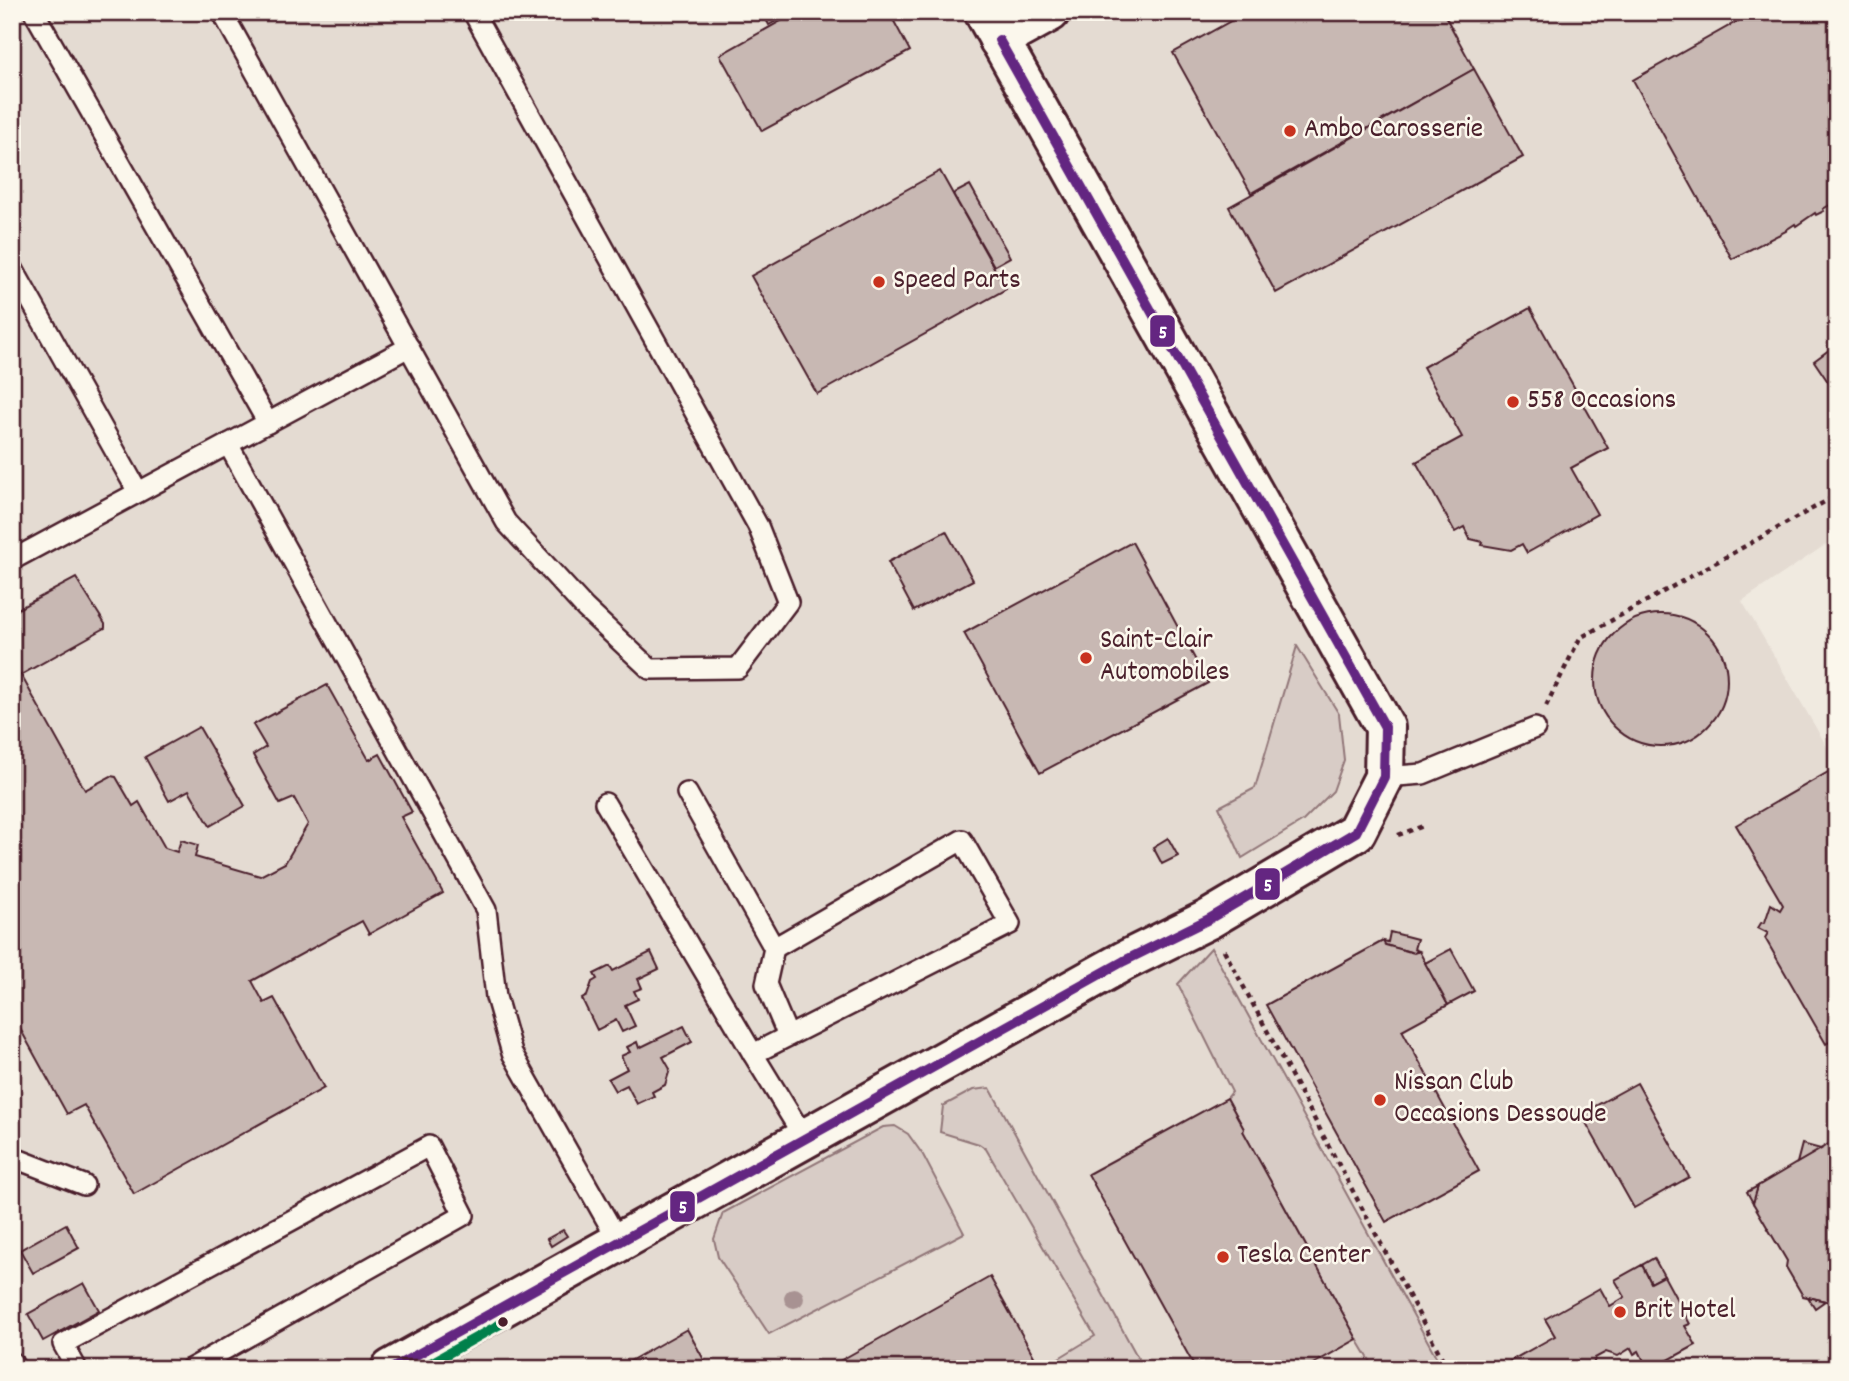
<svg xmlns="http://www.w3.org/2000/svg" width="1849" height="1381" font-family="Dekko,sans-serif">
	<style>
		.built { fill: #e4dbd2 }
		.green { fill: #d8ccc6; stroke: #917678; stroke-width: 2 }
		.building { fill: #c8b8b3; stroke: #4a1f2b; stroke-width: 2 }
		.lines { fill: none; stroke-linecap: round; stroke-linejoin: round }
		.lane-casing { stroke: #4a1f2b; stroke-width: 24 }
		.street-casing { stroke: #4a1f2b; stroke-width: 44 }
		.path { stroke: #4a1f2b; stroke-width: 4.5; stroke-dasharray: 5 5; stroke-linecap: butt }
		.lane { stroke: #fbf7ec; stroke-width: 19 }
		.street { stroke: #fbf7ec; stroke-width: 38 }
		.bus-1-casing { stroke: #fbf7ec; stroke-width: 16 }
		.bus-2-casing { stroke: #fbf7ec; stroke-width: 16 }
		.bus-1 { stroke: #642681; stroke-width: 10 }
		.bus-2 { stroke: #00804b; stroke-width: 10 }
		.tree { fill: #a89292 }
		.poi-dot { fill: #c8321e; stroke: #fbf7ec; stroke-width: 2.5 }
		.bus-dot { fill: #4a1f2b; stroke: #fbf7ec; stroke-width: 2.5 }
		.labels { text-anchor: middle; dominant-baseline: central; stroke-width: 5; stroke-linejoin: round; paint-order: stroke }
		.poi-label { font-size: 28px; fill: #4a1f2b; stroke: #fbf7ec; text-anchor: start }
		.line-badge { stroke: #fbf7ec; stroke-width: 2.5 }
		.badge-label { font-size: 19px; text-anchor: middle; font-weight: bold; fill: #fff }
	</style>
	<rect width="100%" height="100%" fill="#f0eae0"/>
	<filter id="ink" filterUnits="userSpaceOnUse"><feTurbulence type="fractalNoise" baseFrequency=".0143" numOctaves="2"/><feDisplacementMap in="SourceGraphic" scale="14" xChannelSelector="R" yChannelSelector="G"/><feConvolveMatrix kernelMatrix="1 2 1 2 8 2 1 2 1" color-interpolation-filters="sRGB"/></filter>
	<g filter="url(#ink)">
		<!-- built -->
		<path class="built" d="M 12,12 L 1837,12 L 1837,537 L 1742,601 L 1837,764 L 1837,1369 L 12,1369 Z"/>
		<!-- green -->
		<g class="green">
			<path d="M 1297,646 L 1339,714 L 1344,760 L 1333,791 L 1303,821 L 1242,858 L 1219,807 L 1255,788 Z"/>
			<path d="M 1211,948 L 1443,1369 L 1375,1369 L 1357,1339 L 1243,1131 L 1244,1129 L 1227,1098 L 1232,1092 L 1178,984 Z"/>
			<path d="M 990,1088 L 1144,1369 L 1041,1369 L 1095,1336 L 986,1149 L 979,1144 L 940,1132 L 943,1106 L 973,1090 Z"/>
			<path d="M 895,1126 L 908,1134 L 923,1155 L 964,1233 L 769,1334 L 718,1257 L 714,1239 L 723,1213 L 883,1127 Z"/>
		</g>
		<!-- building -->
		<g class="building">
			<path d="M 762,12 L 792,12 L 769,25 Z"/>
			<path d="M 797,12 L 889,12 L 910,51 L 762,131 L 720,55 Z"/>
			<path d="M 1247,12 L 1443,12 L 1474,69 L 1251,193 L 1173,53 Z"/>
			<path d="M 1754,12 L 1837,12 L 1837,201 L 1823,209 L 1824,211 L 1816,215 L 1815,213 L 1796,226 L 1795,224 L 1786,230 L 1786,231 L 1732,259 L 1633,80 Z"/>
			<path d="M 1474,69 L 1523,157 L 1276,293 L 1229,207 Z"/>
			<path d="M 940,171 L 1006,289 L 817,394 L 751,276 Z"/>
			<path d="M 970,185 L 1010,257 L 994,266 L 953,194 Z"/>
			<path d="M 1530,308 L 1608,448 L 1571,468 L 1597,514 L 1527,553 L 1522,544 L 1511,550 L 1482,545 L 1483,542 L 1470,539 L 1464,527 L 1455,532 L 1416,462 L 1462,437 L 1423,367 Z"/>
			<path d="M 1837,344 L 1837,395 L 1814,361 Z"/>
			<path d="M 946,531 L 973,580 L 914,611 L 888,562 Z"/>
			<path d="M 1132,542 L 1208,683 L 1040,773 L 964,633 Z"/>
			<path d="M 76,578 L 105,624 L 105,628 L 21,675 L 85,790 L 111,776 L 116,777 L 133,806 L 139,802 L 165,848 L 177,852 L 181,840 L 198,845 L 195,857 L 260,876 L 285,863 L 308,824 L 294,798 L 280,804 L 253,755 L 266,747 L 253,725 L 327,685 L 369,760 L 380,754 L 412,812 L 401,817 L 443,893 L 369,934 L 362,921 L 252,981 L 264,1003 L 274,998 L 324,1088 L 134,1194 L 84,1105 L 67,1114 L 12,1014 L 12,612 Z"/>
			<circle cx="1661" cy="680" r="66"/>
			<path d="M 199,727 L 245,806 L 210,826 L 189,790 L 169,801 L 145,757 Z"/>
			<path d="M 1837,767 L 1837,1038 L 1826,1044 L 1765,938 L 1768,933 L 1758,928 L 1761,923 L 1765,922 L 1771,904 L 1780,910 L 1783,905 L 1736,825 Z"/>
			<path d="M 1168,838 L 1178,856 L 1162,864 L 1153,847 Z"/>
			<path d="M 1390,932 L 1417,939 L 1414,949 L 1419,951 L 1414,953 L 1385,945 L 1383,941 L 1388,942 Z"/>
			<path d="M 1383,941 L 1385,945 L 1414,953 L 1419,951 L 1448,1005 L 1402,1030 L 1479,1171 L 1386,1222 L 1266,1005 Z"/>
			<path d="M 1451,949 L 1474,991 L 1448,1005 L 1425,963 Z"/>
			<path d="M 651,952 L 659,969 L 638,979 L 642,988 L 634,991 L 638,999 L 625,1005 L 635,1026 L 622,1032 L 616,1020 L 597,1030 L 582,999 L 587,996 L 592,982 L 597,979 L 594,974 L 610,966 L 613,971 Z"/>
			<path d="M 684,1026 L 692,1042 L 663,1057 L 670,1069 L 665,1085 L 652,1092 L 654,1096 L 637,1104 L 627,1085 L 615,1091 L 608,1079 L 627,1069 L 621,1056 L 630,1052 L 627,1047 L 637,1042 L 639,1048 Z"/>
			<path d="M 1637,1083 L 1689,1177 L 1634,1208 L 1581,1114 Z"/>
			<path d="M 1227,1098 L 1244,1129 L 1243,1131 L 1357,1339 L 1304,1369 L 1196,1369 L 1088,1174 Z"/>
			<path d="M 1837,1139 L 1837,1299 L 1830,1302 L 1803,1296 L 1786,1267 L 1787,1261 L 1753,1203 L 1758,1186 Z"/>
			<path d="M 1802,1144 L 1821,1149 L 1797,1163 Z"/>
			<path d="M 1758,1186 L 1753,1203 L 1747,1192 Z"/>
			<path d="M 66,1224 L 79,1248 L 33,1273 L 20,1250 Z"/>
			<path d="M 563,1230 L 567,1236 L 551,1246 L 547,1239 Z"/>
			<path d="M 1654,1258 L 1664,1276 L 1651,1283 L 1642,1265 Z"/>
			<path d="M 1642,1265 L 1651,1283 L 1664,1276 L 1690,1324 L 1685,1326 L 1696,1345 L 1652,1369 L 1648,1369 L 1639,1351 L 1634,1354 L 1631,1348 L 1618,1356 L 1606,1352 L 1595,1358 L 1592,1369 L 1496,1369 L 1555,1336 L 1545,1319 L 1600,1288 L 1610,1306 L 1625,1297 L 1615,1280 Z"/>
			<path d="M 990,1277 L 1041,1369 L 827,1369 L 827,1368 Z"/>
			<path d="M 84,1283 L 99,1310 L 43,1341 L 28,1314 Z"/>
			<path d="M 1808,1297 L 1825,1301 L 1815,1308 Z"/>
			<path d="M 687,1329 L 709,1369 L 616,1369 Z"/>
		</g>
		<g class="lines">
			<!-- lane casing -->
			<g class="lane-casing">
				<g id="lane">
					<path d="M 34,12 L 268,423"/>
					<path d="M 222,12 L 506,522 L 585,608 L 650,669 L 738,668 L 788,602 L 758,526 L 473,12"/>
					<path d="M 12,267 L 138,492"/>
					<path d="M 228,444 L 486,910 L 496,997 L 512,1053 L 619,1242"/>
					<path d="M 12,560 L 409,347"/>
					<path d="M 1384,777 L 1423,774 L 1535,728"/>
					<path d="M 687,793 L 774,948 L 962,840 L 1010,924 L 753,1054 L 805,1139"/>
					<path d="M 605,803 L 753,1054"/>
					<path d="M 774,948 L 766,984 L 788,1036"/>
					<path d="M 12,1157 L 84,1185"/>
					<path d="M 12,1362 L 16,1369"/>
					<path d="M 77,1369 L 63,1344 L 429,1146 L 464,1215 L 190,1369"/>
				</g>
			</g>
			<!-- street casing -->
			<g class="street-casing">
				<g id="street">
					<path d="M 999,40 L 1050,12"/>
					<path d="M 391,1369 L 1124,961 L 1209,919 L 1356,832 L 1384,777 L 1385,727 L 984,12"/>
				</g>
			</g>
			<!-- path -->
			<g class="path">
				<path d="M 1546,706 L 1580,638 L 1837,495"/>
				<path d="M 1398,835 L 1426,825"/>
				<path d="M 1224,950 L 1448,1369"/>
			</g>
			<!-- lane -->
			<use href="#lane" class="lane"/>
			<!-- street -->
			<use href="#street" class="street"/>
			<!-- bus-1 casing -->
			<g class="bus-1-casing">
				<path id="bus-1" d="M 391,1369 L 1124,961 L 1209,919 L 1356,832 L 1384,777 L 1385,727 L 999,40"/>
			</g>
			<!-- bus-2 casing -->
			<g class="bus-2-casing">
				<path id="bus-2" d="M 420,1369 L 504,1322"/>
			</g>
			<!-- bus-1 -->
			<use href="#bus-1" class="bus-1"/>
			<!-- bus-2 -->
			<use href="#bus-2" class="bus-2"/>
		</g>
		<!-- trees -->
		<circle class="tree" cx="794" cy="1298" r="10"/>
	</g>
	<!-- markers -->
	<g class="poi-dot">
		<circle cx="1290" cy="131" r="7"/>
		<circle cx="879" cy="282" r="7"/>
		<circle cx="1513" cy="402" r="7"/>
		<circle cx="1086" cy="658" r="7"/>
		<circle cx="1380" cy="1100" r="7"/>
		<circle cx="1223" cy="1257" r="7"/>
		<circle cx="1620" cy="1312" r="7"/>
	</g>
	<circle class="bus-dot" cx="503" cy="1322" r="6"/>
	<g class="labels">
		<!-- poi labels -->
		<g class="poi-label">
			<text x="1304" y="131">Ambo Carosserie</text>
			<text x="893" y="282">Speed Parts</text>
			<text x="1527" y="402">558 Occasions</text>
			<text x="1100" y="642">Saint-Clair<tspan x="1100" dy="32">Automobiles</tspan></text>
			<text x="1394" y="1084">Nissan Club<tspan x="1394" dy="32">Occasions Dessoude</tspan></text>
			<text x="1237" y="1257">Tesla Center</text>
			<text x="1634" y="1312">Brit Hotel</text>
		</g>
	</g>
	<g class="line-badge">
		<rect x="1149" y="314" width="27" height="34" rx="7" fill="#642681"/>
		<rect x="1254" y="867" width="27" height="34" rx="7" fill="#642681"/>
		<rect x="669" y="1190" width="27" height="33" rx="7" fill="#642681"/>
	</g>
	<g class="badge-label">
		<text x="1163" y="338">5</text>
		<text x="1268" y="891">5</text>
		<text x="683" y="1213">5</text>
	</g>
	<!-- margin -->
	<rect width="1849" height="1381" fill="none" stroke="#fbf7ec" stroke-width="42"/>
	<rect x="21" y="21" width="1807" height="1339" fill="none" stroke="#4a1f2b" stroke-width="2.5" filter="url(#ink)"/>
</svg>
